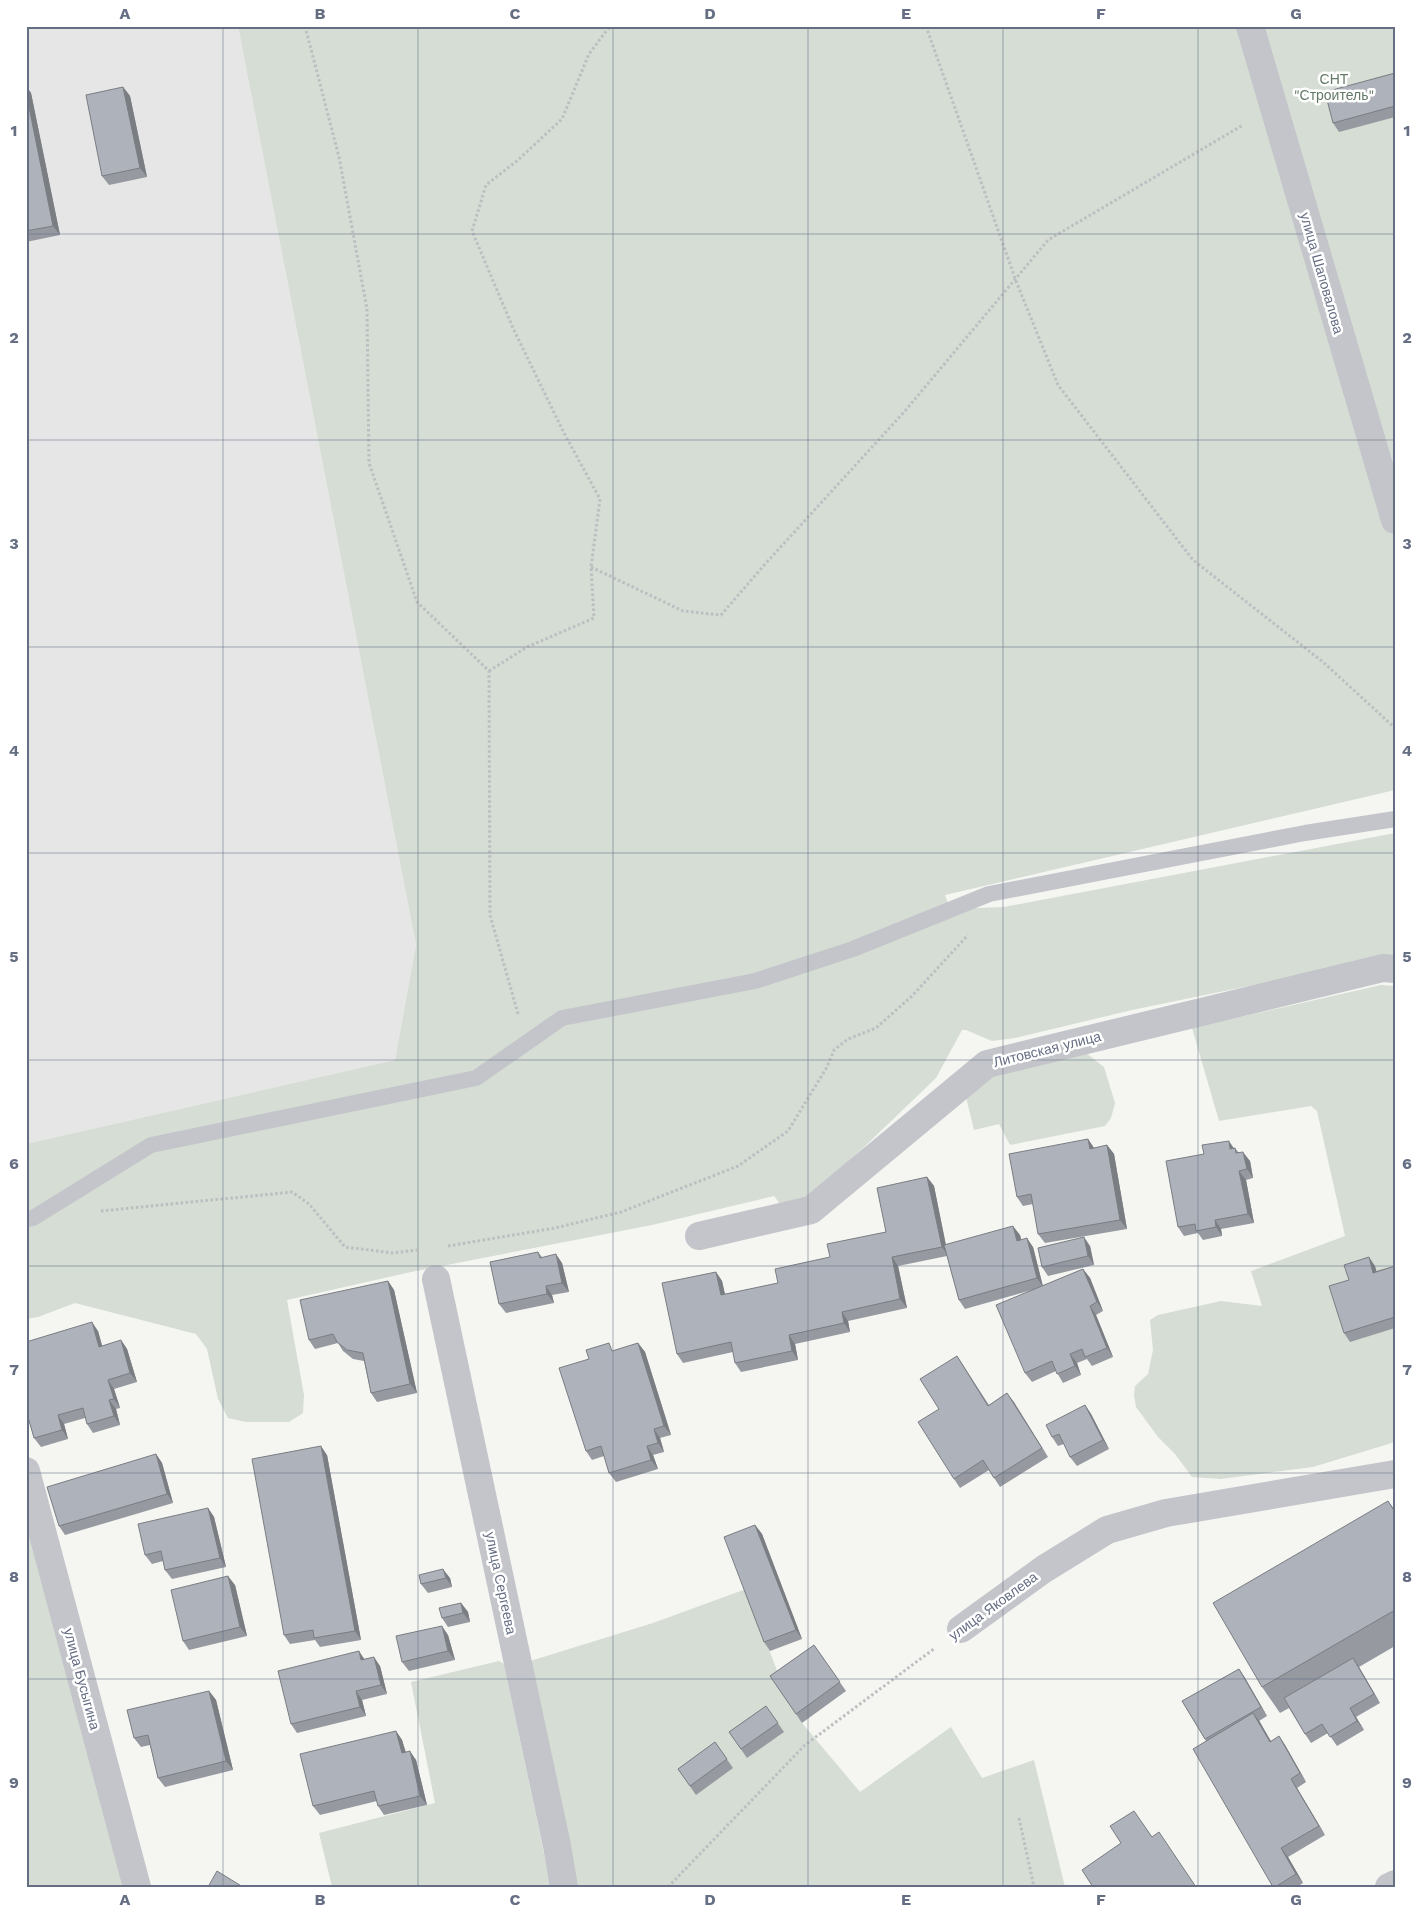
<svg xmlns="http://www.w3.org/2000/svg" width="1421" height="1913" font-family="'Work Sans',sans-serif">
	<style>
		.built { fill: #e6e6e6 }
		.green { fill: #d5ddd4 }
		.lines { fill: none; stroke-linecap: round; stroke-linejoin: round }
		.path { stroke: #bdbec1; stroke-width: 3; stroke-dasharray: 2.5 2.5; stroke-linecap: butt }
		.service { stroke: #c3c5ca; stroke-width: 16 }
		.minor { stroke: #c3c5ca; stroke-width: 28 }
		.wall { fill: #9699a0 }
		.shaded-wall { fill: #7a7d82 }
		.building { fill: #aeb2ba; stroke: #7a7d82 }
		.grid { fill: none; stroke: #656e83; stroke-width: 1; stroke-opacity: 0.55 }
		.labels { text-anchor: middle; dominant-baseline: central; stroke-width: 5; stroke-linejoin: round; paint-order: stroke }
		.park-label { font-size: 14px; fill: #647a66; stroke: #fff }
		.street-label { font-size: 14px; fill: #656e83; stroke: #fff }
		.neatline { fill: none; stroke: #656e83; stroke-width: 2 }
		.grid-label { font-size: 16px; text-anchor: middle; font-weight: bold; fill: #656e83 }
	</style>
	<rect width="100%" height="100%" fill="#f5f6f2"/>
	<!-- built -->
	<path class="built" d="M 26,26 L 238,26 L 416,945 L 395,1060 L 26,1144 Z"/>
	<!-- green -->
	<g class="green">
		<path d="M 238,26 L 1251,26 L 1395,528 L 1395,790 L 945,895 L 950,909 L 1004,907 L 1395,833 L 1395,956 L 1132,1010 L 1015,1038 L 992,1041 L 966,1030 L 962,1030 L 936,1078 L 813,1196 L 780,1204 L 774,1196 L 652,1225 L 411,1272 L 287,1300 L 304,1395 L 303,1413 L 289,1422 L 246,1422 L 228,1418 L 218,1399 L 207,1349 L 196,1334 L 75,1303 L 38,1317 L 26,1319 L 26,1144 L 395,1060 L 416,945 Z"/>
		<path d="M 1254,26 L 1395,26 L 1395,525 Z"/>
		<path d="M 1381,985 L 1395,986 L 1395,1442 L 1313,1467 L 1221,1479 L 1192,1477 L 1175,1454 L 1158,1437 L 1136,1407 L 1134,1395 L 1135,1386 L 1148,1374 L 1153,1350 L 1150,1320 L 1158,1315 L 1221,1301 L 1262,1306 L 1251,1271 L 1345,1236 L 1317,1111 L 1311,1106 L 1219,1121 L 1192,1028 Z"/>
		<path d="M 1086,1053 L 1104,1067 L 1115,1103 L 1111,1118 L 1105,1126 L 1010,1145 L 999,1124 L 974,1130 L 966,1097 L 991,1077 Z"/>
		<path d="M 26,1471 L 137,1887 L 26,1887 Z"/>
		<path d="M 746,1589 L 781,1681 L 776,1685 L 802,1723 L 860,1792 L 951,1727 L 982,1778 L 1034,1760 L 1065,1887 L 571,1887 L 527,1662 L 653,1623 Z"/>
		<path d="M 499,1661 L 504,1664 L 551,1887 L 332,1887 L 319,1833 L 435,1803 L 411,1682 Z"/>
	</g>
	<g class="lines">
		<!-- path -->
		<g class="path">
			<path d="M 305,26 L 339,157 L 367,309 L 369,463 L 417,602 L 489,671 L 490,915 L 518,1014"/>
			<path d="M 926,26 L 1016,281 L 1058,385 L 1193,560 L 1323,662 L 1395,728"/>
			<path d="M 591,567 L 683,611 L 721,615 L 766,563 L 905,411 L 1048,240 L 1243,125"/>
			<path d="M 489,671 L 527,647 L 594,618 L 591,567 L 600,499 L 564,433 L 513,328 L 472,231 L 486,185 L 518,160 L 562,119 L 589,54 L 610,26"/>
			<path d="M 101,1211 L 292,1192 L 309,1204 L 345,1247 L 393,1253 L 417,1250"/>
			<path d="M 448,1246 L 555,1228 L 621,1212 L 738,1166 L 788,1131 L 827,1067 L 834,1050 L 848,1039 L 876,1028 L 912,996 L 968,935"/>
			<path d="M 1019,1818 L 1034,1887"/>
			<path d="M 668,1887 L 805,1745 L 935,1648"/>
		</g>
		<!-- service -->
		<path class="service" d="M 26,1219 L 33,1218 L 151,1145 L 476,1078 L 562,1018 L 755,981 L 853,949 L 989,894 L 1305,833 L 1395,819"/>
		<!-- minor -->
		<g class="minor">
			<path d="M 1250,26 L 1395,520"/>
			<path d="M 699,1236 L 811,1210 L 987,1064 L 1383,968 L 1395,969"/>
			<path d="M 436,1279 L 557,1846 L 564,1887"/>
			<path d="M 26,1471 L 137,1887"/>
			<path d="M 961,1629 L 1044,1569 L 1107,1530 L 1166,1513 L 1395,1474"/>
			<path d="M 1389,1887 L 1395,1884"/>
		</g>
	</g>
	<!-- wall -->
	<g class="wall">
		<path d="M 1395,73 L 1395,117 L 1339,132 L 1333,123 Z"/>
		<path d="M 26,86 L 31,93 L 60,235 L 26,242 Z"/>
		<path d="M 123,87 L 130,96 L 147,177 L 109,185 L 102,176 Z"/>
		<path d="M 1088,1139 L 1094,1148 L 1107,1145 L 1114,1154 L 1127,1229 L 1045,1243 L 1038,1234 L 1033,1204 L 1023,1206 L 1017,1197 Z"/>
		<path d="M 1234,1148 L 1235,1148 L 1239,1153 L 1250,1161 L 1253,1178 L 1246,1180 L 1254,1223 L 1221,1229 L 1222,1236 L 1203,1240 L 1198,1233 L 1184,1236 L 1178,1227 Z"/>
		<path d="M 927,1177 L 934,1186 L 946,1245 L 1020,1235 L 1021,1240 L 1033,1247 L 1043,1286 L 1083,1269 L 1090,1278 L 1103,1311 L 1096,1315 L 1113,1357 L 1092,1366 L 1087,1359 L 1077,1363 L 1081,1375 L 1063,1383 L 1056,1371 L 1032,1382 L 1025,1373 L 1032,1290 L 965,1309 L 959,1300 L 947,1256 L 898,1266 L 907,1308 L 848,1321 L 850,1332 L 795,1344 L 798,1360 L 741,1372 L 735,1363 L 733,1352 L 683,1363 L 677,1354 L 716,1272 L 722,1281 L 725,1294 L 778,1283 L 886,1232 Z"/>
		<path d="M 1090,1246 L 1094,1265 L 1048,1276 L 1042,1267 Z"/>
		<path d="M 538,1252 L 542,1257 L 562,1263 L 569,1292 L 552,1295 L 554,1303 L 506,1313 L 499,1304 Z"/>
		<path d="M 1375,1266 L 1376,1271 L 1395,1266 L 1395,1328 L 1350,1342 L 1344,1333 L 1349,1280 Z"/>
		<path d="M 388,1281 L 394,1290 L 417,1393 L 377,1402 L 371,1393 L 364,1361 L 353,1359 L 343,1351 L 338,1343 L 315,1349 L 309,1340 Z"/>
		<path d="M 98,1331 L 102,1346 L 121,1340 L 127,1349 L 137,1382 L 114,1389 L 120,1408 L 116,1409 L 120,1425 L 93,1433 L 87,1424 L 85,1418 L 64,1424 L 68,1439 L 41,1447 L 34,1438 L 26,1410 L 26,1338 L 29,1341 Z"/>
		<path d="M 638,1343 L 645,1352 L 671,1435 L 660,1438 L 664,1452 L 653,1455 L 658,1469 L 616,1482 L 609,1473 L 604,1456 L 592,1460 L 586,1451 L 615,1351 Z"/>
		<path d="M 957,1356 L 989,1405 L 1007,1393 L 1048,1457 L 1000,1487 L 989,1470 L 960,1488 L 954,1479 L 939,1409 Z"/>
		<path d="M 1085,1405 L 1091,1414 L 1109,1449 L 1077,1466 L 1070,1457 L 1064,1444 L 1058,1446 L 1052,1437 Z"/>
		<path d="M 156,1454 L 162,1463 L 173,1503 L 65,1535 L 59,1526 Z"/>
		<path d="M 327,1455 L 361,1640 L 320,1647 L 315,1640 L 290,1644 L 284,1635 Z"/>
		<path d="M 1388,1501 L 1395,1510 L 1395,1646 L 1359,1667 L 1380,1703 L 1356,1717 L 1364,1730 L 1337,1746 L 1328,1733 L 1311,1743 L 1305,1734 L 1289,1708 L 1280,1713 L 1262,1687 Z"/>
		<path d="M 208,1508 L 214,1517 L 226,1567 L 172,1579 L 165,1570 L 163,1561 L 152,1564 L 145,1555 Z"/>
		<path d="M 755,1525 L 762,1534 L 802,1639 L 770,1651 L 764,1642 Z"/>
		<path d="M 419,1575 L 450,1578 L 452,1587 L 428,1593 L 421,1584 Z"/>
		<path d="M 235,1585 L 247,1636 L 189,1650 L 183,1641 Z"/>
		<path d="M 461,1603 L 468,1612 L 470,1622 L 448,1627 L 442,1618 Z"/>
		<path d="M 448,1635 L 455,1660 L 409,1671 L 402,1662 Z"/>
		<path d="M 814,1645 L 846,1691 L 802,1723 L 770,1676 Z"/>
		<path d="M 365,1659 L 380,1666 L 387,1694 L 362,1700 L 366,1716 L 297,1733 L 291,1724 Z"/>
		<path d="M 1239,1669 L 1245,1678 L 1267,1716 L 1259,1721 L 1271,1741 L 1279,1736 L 1285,1745 L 1306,1782 L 1297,1788 L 1325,1835 L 1288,1857 L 1303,1883 L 1297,1887 L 1273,1887 L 1206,1741 L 1182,1701 Z"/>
		<path d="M 209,1691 L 216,1700 L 233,1770 L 165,1787 L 158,1778 L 150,1745 L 141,1747 L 134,1738 Z"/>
		<path d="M 766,1706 L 784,1732 L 747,1758 L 729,1732 Z"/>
		<path d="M 396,1731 L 402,1740 L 406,1752 L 416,1760 L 427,1805 L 384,1815 L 378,1806 L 377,1801 L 320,1815 L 313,1806 Z"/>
		<path d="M 715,1742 L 733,1768 L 696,1795 L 678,1769 Z"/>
	</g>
	<!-- shaded-wall -->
	<g class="shaded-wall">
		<path d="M 26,86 L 31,93 L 60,235 L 53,226 L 26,92 Z"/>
		<path d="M 123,87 L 130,96 L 147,177 L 140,168 Z"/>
		<path d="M 1088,1139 L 1094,1148 L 1090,1149 Z"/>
		<path d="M 1229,1141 L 1235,1150 L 1230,1149 Z"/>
		<path d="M 1107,1145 L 1114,1154 L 1127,1229 L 1120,1220 Z"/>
		<path d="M 1243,1152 L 1250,1161 L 1253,1178 L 1247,1169 Z"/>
		<path d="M 1239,1171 L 1246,1180 L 1254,1223 L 1248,1214 Z"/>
		<path d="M 927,1177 L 934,1186 L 948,1256 L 942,1247 Z"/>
		<path d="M 1215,1220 L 1221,1229 L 1222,1236 L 1216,1227 Z"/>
		<path d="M 1013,1226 L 1020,1235 L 1024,1250 L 1017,1241 Z"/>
		<path d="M 1084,1237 L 1090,1246 L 1094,1265 L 1088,1256 Z"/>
		<path d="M 1027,1238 L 1033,1247 L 1043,1287 L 1037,1278 Z"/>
		<path d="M 556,1254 L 562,1263 L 569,1292 L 562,1283 Z"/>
		<path d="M 892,1257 L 898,1266 L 907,1308 L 900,1299 Z"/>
		<path d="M 1369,1257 L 1375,1266 L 1379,1282 L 1373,1273 Z"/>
		<path d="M 1083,1269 L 1090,1278 L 1103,1311 L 1097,1302 Z"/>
		<path d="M 716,1272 L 722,1281 L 727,1304 L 721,1295 Z"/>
		<path d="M 388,1281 L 394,1290 L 417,1393 L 410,1384 Z"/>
		<path d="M 546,1286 L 552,1295 L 554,1303 L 547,1294 Z"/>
		<path d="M 1090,1306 L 1096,1315 L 1113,1357 L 1107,1348 Z"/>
		<path d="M 842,1312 L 848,1321 L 850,1332 L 844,1323 Z"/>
		<path d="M 92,1322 L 98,1331 L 105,1356 L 99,1347 Z"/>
		<path d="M 789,1335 L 795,1344 L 798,1360 L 792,1351 Z"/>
		<path d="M 121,1340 L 127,1349 L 137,1382 L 130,1373 Z"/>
		<path d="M 638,1343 L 645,1352 L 671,1435 L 664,1426 Z"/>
		<path d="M 1070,1354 L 1077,1363 L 1081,1375 L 1075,1366 Z"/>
		<path d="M 957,1356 L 963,1365 L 994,1415 L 988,1406 Z"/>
		<path d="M 108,1380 L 114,1389 L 120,1408 L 114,1399 Z"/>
		<path d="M 1007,1393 L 1014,1402 L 1048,1457 L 1042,1448 Z"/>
		<path d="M 109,1400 L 116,1409 L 120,1425 L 114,1416 Z"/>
		<path d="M 1085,1405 L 1091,1414 L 1109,1449 L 1103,1440 Z"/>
		<path d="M 58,1415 L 64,1424 L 68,1439 L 62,1430 Z"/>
		<path d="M 654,1429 L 660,1438 L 664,1452 L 658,1443 Z"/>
		<path d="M 321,1446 L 327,1455 L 361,1640 L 355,1631 Z"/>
		<path d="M 647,1446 L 653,1455 L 658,1469 L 651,1460 Z"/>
		<path d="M 156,1454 L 162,1463 L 173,1503 L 167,1494 Z"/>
		<path d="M 208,1508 L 214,1517 L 226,1567 L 220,1558 Z"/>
		<path d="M 755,1525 L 762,1534 L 802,1639 L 796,1630 Z"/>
		<path d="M 443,1569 L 450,1578 L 452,1587 L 446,1578 Z"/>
		<path d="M 228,1576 L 235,1585 L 247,1636 L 240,1627 Z"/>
		<path d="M 461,1603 L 468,1612 L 470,1622 L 463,1613 Z"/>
		<path d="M 442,1626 L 448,1635 L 455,1660 L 448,1651 Z"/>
		<path d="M 359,1651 L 365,1660 L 361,1660 Z"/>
		<path d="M 374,1657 L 380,1666 L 387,1694 L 381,1685 Z"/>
		<path d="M 1353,1658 L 1359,1667 L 1380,1703 L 1374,1694 Z"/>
		<path d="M 1239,1669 L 1245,1678 L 1267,1716 L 1261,1707 Z"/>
		<path d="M 209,1691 L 216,1700 L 233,1770 L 226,1761 Z"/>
		<path d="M 356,1691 L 362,1700 L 366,1716 L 360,1707 Z"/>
		<path d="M 1350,1708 L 1356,1717 L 1364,1730 L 1357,1721 Z"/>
		<path d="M 1253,1713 L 1260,1722 L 1276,1751 L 1270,1742 Z"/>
		<path d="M 396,1731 L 402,1740 L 408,1762 L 402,1753 Z"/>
		<path d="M 1279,1736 L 1285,1745 L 1306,1782 L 1300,1773 Z"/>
		<path d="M 410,1751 L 416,1760 L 427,1805 L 420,1796 Z"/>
		<path d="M 1291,1779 L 1297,1788 L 1325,1835 L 1319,1826 Z"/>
		<path d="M 1281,1848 L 1288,1857 L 1303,1883 L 1296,1874 Z"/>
	</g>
	<!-- building -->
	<g class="building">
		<path d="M 1395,73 L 1395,106 L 1333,123 L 1325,92 Z"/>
		<path d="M 123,87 L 140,168 L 102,176 L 86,95 Z"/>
		<path d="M 26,92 L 53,226 L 26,231 Z"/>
		<path d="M 1088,1139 L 1090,1149 L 1107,1145 L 1120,1220 L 1038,1234 L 1031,1194 L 1017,1197 L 1009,1154 Z"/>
		<path d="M 1229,1141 L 1230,1149 L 1235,1148 L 1236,1153 L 1243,1152 L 1247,1169 L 1239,1171 L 1248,1214 L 1215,1220 L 1216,1227 L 1196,1231 L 1195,1224 L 1178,1227 L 1166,1161 L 1204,1154 L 1202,1145 Z"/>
		<path d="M 927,1177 L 942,1247 L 892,1257 L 900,1299 L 842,1312 L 844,1323 L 789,1335 L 792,1351 L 735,1363 L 731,1342 L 677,1354 L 662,1283 L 716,1272 L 721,1295 L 778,1283 L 775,1269 L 830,1257 L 827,1244 L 886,1232 L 877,1188 Z"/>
		<path d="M 1013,1226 L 1017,1241 L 1027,1238 L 1037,1278 L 959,1300 L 944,1245 Z"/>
		<path d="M 1084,1237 L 1088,1256 L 1042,1267 L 1038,1248 Z"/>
		<path d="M 538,1252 L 540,1258 L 556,1254 L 562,1283 L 546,1286 L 547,1294 L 499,1304 L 490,1262 Z"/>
		<path d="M 1369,1257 L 1373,1273 L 1395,1266 L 1395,1317 L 1344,1333 L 1329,1286 L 1349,1280 L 1344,1265 Z"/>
		<path d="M 1083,1269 L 1097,1302 L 1090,1306 L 1107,1348 L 1085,1357 L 1082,1349 L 1070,1354 L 1075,1366 L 1057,1374 L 1052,1361 L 1025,1373 L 996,1305 Z"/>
		<path d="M 388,1281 L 410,1384 L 371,1393 L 363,1353 L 347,1350 L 337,1342 L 333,1334 L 309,1340 L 300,1300 Z"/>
		<path d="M 92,1322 L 99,1347 L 121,1340 L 130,1373 L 108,1380 L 114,1399 L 109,1400 L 114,1416 L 87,1424 L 83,1408 L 58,1415 L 62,1430 L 34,1438 L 26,1410 L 26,1342 Z"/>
		<path d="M 609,1343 L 612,1351 L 638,1343 L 664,1426 L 654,1429 L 658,1443 L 647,1446 L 651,1460 L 609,1473 L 601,1446 L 586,1451 L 559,1368 L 589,1359 L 586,1350 Z"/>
		<path d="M 957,1356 L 988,1406 L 1007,1393 L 1042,1448 L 994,1478 L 983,1460 L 954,1479 L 918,1422 L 939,1409 L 920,1379 Z"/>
		<path d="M 1085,1405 L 1103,1440 L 1070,1457 L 1059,1434 L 1052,1437 L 1046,1425 Z"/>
		<path d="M 321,1446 L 355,1631 L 314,1638 L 313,1630 L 284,1635 L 252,1459 Z"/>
		<path d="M 156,1454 L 167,1494 L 59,1526 L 47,1487 Z"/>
		<path d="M 1388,1501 L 1395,1512 L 1395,1610 L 1262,1687 L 1213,1603 Z"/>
		<path d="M 208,1508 L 220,1558 L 165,1570 L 161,1551 L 145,1555 L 138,1524 Z"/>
		<path d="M 755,1525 L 796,1630 L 764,1642 L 724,1537 Z"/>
		<path d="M 443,1569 L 446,1578 L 421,1584 L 419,1575 Z"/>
		<path d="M 228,1576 L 240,1627 L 183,1641 L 171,1590 Z"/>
		<path d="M 461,1603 L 463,1613 L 442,1618 L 439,1608 Z"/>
		<path d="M 442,1626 L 448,1651 L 402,1662 L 396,1636 Z"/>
		<path d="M 814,1645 L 840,1682 L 796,1714 L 770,1676 Z"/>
		<path d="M 359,1651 L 361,1660 L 374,1657 L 381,1685 L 356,1691 L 360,1707 L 291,1724 L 278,1671 Z"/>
		<path d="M 1353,1658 L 1374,1694 L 1350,1708 L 1357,1721 L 1330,1737 L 1322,1724 L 1305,1734 L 1284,1698 Z"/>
		<path d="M 1239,1669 L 1261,1707 L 1205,1739 L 1182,1701 Z"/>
		<path d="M 209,1691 L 226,1761 L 158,1778 L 148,1735 L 134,1738 L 127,1710 Z"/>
		<path d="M 766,1706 L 778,1723 L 741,1749 L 729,1732 Z"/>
		<path d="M 1253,1713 L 1270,1742 L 1279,1736 L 1300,1773 L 1291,1779 L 1319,1826 L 1281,1848 L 1296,1874 L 1275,1887 L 1273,1887 L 1193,1749 Z"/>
		<path d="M 396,1731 L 402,1753 L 410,1751 L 420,1796 L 378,1806 L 374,1791 L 313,1806 L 300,1754 Z"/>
		<path d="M 715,1742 L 727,1759 L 690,1786 L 678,1769 Z"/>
		<path d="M 1134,1811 L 1152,1837 L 1159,1832 L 1196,1887 L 1093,1887 L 1082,1870 L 1121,1843 L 1110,1826 Z"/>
		<path d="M 217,1871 L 243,1887 L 208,1887 Z"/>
	</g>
	<!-- grid -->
	<path class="grid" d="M 223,26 L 223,1887M 418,26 L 418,1887M 613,26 L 613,1887M 808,26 L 808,1887M 1003,26 L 1003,1887M 1198,26 L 1198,1887M 26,234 L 1395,234M 26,440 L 1395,440M 26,647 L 1395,647M 26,853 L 1395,853M 26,1060 L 1395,1060M 26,1266 L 1395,1266M 26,1473 L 1395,1473M 26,1679 L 1395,1679"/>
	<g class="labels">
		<!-- park labels -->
		<g class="park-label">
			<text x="1334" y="79">СНТ<tspan x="1334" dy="16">"Строитель"</tspan></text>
		</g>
		<!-- street labels -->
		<g class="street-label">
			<text transform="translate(1322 273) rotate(74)">улица Шаповалова</text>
			<text transform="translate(1047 1049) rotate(-14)">Литовская улица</text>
			<text transform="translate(501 1583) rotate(78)">улица Сергеева</text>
			<text transform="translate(993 1606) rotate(-36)">улица Яковлева</text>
			<text transform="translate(82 1679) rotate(75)">улица Бусыгина</text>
		</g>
	</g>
	<!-- border -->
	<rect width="1421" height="1913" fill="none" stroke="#ffffff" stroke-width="55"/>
	<rect x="28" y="28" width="1366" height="1858" class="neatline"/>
	<g class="grid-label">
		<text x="125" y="19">A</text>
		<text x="320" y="19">B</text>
		<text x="515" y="19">C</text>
		<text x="710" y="19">D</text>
		<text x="906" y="19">E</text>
		<text x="1101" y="19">F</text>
		<text x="1296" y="19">G</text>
		<text x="14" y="136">1</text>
		<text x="1407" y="136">1</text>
		<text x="14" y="343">2</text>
		<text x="1407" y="343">2</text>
		<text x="14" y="549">3</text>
		<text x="1407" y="549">3</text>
		<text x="14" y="756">4</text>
		<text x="1407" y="756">4</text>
		<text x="14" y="962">5</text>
		<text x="1407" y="962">5</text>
		<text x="14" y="1169">6</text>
		<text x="1407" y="1169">6</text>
		<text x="14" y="1375">7</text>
		<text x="1407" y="1375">7</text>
		<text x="14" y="1582">8</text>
		<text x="1407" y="1582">8</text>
		<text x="14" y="1788">9</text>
		<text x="1407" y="1788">9</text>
		<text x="125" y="1905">A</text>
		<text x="320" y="1905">B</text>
		<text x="515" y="1905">C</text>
		<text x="710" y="1905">D</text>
		<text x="906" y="1905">E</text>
		<text x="1101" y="1905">F</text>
		<text x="1296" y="1905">G</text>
	</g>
</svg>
